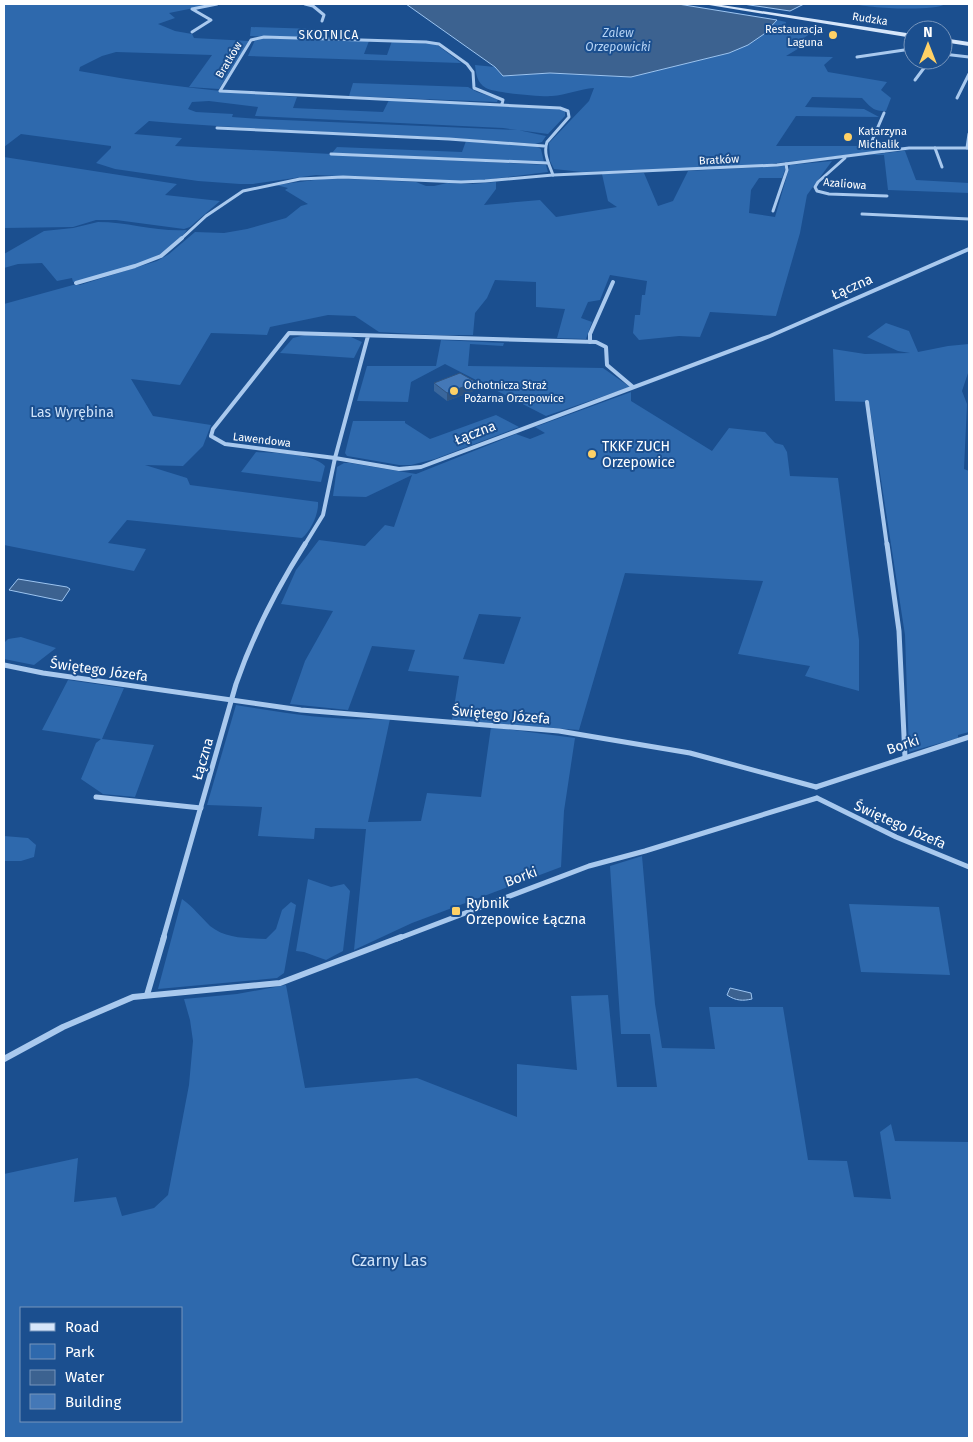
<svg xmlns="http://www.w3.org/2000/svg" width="973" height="1442" font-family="'Fira Sans',sans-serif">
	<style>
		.green { fill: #2e69ad; fill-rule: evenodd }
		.water { fill: #3c6290; stroke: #9cc4f0 }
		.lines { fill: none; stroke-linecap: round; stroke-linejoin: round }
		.minor-far3 { stroke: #a9c9ee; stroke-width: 3 }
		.minor-far2 { stroke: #a9c9ee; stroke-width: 4 }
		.minor-far1 { stroke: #a9c9ee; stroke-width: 5 }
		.minor { stroke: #a9c9ee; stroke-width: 6 }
		.secondary { fill: #d6e6fa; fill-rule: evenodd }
		.wall { fill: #3a679d }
		.shaded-wall { fill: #305480 }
		.building { fill: #4478b7; stroke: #305480 }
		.poi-dot { fill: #ffd166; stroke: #1b4f8f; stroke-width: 2 }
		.labels { text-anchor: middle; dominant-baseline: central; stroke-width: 4; stroke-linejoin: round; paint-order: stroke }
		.far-street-label { font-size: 11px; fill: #fff; stroke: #1b4f8f }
		.far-poi-label { font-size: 11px; fill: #fff; stroke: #1b4f8f; text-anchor: start }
		.far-water-label { font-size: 12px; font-style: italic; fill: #b5d3f5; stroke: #1b4f8f }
		.far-neighbourhood-label { font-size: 12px; letter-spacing: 1px; fill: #fff; stroke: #1b4f8f }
		.street-label { font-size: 14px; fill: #fff; stroke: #1b4f8f }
		.park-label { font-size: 14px; fill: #cfe3fa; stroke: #1b4f8f }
		.poi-label { font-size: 14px; fill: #fff; stroke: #1b4f8f; text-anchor: start }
		.near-park-label { font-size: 16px; fill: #cfe3fa; stroke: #1b4f8f }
	</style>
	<rect width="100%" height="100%" fill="#1b4f8f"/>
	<!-- green -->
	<g class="green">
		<path d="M 4,4 L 214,4 L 169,13 L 175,18 L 158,24 L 175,31 L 192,34 L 194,38 L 249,41 L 219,89 L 189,87 L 212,55 L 116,52 L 102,56 L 80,67 L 79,71 C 151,84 223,93 297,97 L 293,108 L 383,112 L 389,100 L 554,108 L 565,111 L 565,116 L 548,134 L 503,128 L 255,116 L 258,107 L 209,101 L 192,102 L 188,109 L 196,112 L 233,114 L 232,117 L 260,119 L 518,130 L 546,136 L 542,142 L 535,144 C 407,133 278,132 149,121 L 134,134 L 182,138 L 175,146 L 546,165 L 548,172 L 467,182 L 316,175 L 253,184 L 240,184 L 198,181 L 115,169 L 96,163 L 111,148 L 111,146 L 21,134 L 4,147 Z"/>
		<path d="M 854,4 L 945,4 C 934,12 868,8 854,4 Z"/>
		<path d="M 777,20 L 786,22 L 785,26 L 812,32 L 804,38 L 801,47 L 786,56 L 833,57 L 824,65 L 828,72 L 887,82 L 881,90 L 891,98 L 886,111 C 873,112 870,106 862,98 L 812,97 L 805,107 L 864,109 L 879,117 L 796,116 L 776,146 L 865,146 L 880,151 L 751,166 L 582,172 L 554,169 L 550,161 L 549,143 L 589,101 L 594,88 C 580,89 566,95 552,96 C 542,97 495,93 486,88 C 477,83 476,74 475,65 L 495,67 L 503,76 L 550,73 L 631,77 L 729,53 L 764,34 Z"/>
		<path d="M 251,27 L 316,29 L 314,38 L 250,36 Z"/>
		<path d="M 265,38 L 369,41 L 364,54 L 387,55 L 392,41 L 436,44 L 461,63 L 248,56 L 255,40 Z"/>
		<path d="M 353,83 L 468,87 L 477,92 L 498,99 L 497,102 L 349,96 Z"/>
		<path d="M 466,141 L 536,146 L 541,149 L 544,162 L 332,153 L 337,147 L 462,152 Z"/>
		<path d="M 910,150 L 905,151 L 916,180 L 969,183 L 969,193 L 888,190 L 884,155 L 870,155 Z"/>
		<path d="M 4,157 L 177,184 L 165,195 L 220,201 L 190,227 L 184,229 L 116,220 L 96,220 L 73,227 L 4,228 Z"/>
		<path d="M 832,161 L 807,195 L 800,233 L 776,316 L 710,312 L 700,337 L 679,336 L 639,340 L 633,333 L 635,315 L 640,315 L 642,295 L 645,295 L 647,281 L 610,275 L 600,300 L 588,302 L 581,318 L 592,322 L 586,339 L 557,338 L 565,309 L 536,307 L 536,282 L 495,280 L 487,298 L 475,313 L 473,335 L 433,335 L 379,332 L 355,316 L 328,315 L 270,327 L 267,335 L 211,333 L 180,385 L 131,379 L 153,416 L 211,425 L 203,446 L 183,466 L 145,465 L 187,478 L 190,485 L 318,502 C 319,513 311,531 302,538 L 127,520 L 108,543 L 146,549 L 134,571 L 4,545 L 4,304 L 73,285 L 80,285 L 157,261 L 169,254 L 195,232 L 224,233 L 247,229 L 286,218 L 301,206 L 308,204 L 285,190 L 288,188 L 276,185 L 330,178 L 416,182 L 426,186 L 434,186 L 447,183 L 472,184 L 496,182 L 496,189 L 484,205 L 540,200 L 556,217 L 617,207 L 608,201 L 602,174 L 644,173 L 658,206 L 673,201 L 688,171 L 784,166 L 786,167 L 782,178 L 759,178 L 751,190 L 749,213 L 775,217 L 790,165 Z"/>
		<path d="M 98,222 C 128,222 157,232 187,230 C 163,265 110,272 73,282 L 72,278 L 57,281 L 42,263 L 18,264 L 4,268 L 4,254 L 44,231 L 73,228 Z"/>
		<path d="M 886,323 L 909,331 L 918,352 L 948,346 L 969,344 L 969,370 L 962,391 L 967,404 L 964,469 L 969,471 L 969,732 L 958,735 L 958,738 L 909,752 L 905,635 L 869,402 L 835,401 L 833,349 L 865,354 L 910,353 L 898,351 L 867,337 Z"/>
		<path d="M 305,335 L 351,337 L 362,342 L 354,358 L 280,353 L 293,338 Z"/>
		<path d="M 441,340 L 504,343 L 503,346 L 470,344 L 468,366 L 603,368 L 630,387 L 546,416 L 445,364 L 411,382 L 408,402 L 357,401 L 367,366 L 436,366 Z"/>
		<path d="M 631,392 L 631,401 L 712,451 L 729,428 L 765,432 L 775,443 L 783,445 L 787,452 L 790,476 L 838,478 L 859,640 L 859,691 L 805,676 L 810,666 L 738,654 L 763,581 L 625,573 L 579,730 L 452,720 L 459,676 L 408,671 L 415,650 L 372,646 L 348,710 L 290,704 L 305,661 L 333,611 L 281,604 L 296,570 L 319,540 L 365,546 L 385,525 L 394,527 L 412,475 L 366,497 L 333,496 L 337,467 L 344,463 L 350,463 L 416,474 L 516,434 L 530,439 L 545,433 L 535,427 ZM 479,614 L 521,617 L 504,664 L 463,659 Z"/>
		<path d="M 496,415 L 519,427 L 435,459 L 411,465 L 399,465 L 359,458 L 347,456 L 345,453 L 353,421 L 405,421 L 405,423 L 430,439 Z"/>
		<path d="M 256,452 C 273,453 313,453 325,466 L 321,482 L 241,472 Z"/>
		<path d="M 21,637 L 56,648 L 34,665 L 4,659 L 4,643 L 8,639 Z"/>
		<path d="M 68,680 L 124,688 L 102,739 L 154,745 L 135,797 L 103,794 L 81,779 L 96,743 L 101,739 L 42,730 Z"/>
		<path d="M 236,705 C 290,714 334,721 390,719 L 368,822 L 421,821 L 427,793 L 481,797 L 491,727 L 575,738 L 564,811 L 561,867 L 412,923 L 354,950 L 366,829 L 315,828 L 314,839 L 258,836 L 262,807 L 207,805 Z"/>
		<path d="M 4,836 L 28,838 L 36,845 L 34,857 L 21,861 L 4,861 Z"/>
		<path d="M 642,856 L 655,1004 L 662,1048 L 715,1049 L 709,1007 L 783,1007 L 808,1160 L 847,1161 L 854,1197 L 891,1199 L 880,1132 L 891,1124 L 895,1141 L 969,1142 L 969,1438 L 4,1438 L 4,1174 L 78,1158 L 74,1202 L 116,1197 L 122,1216 L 154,1208 L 168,1195 L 189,1085 L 193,1041 L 190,1020 L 184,999 L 237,994 L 286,985 L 305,1088 L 417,1078 L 517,1117 L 517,1064 L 577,1070 L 571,996 L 608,995 L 617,1087 L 657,1087 L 650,1034 L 621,1034 L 610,866 ZM 21,1308 L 181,1308 L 181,1421 L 21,1421 Z"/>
		<path d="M 308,879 L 331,887 L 344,884 L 350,891 L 343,951 L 326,960 L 304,952 L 296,951 Z"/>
		<path d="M 182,899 C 194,908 200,916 210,926 C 226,939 247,938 266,939 L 276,929 L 282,910 L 291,902 L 296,905 L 284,973 L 277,978 L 158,989 Z"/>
		<path d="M 849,904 L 939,907 L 950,975 L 861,972 Z"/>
	</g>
	<!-- water -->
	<g class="water">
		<path d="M 406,4 L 678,4 L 777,20 L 764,34 L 748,45 L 729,53 L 631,77 L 550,73 L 503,76 L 495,67 Z"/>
		<path d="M 743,4 L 804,4 L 790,11 Z"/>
		<path d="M 18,579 L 67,587 L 70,589 L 62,601 L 9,590 Z"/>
		<path d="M 730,988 L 751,993 L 752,999 C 743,1001 736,1001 727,995 Z"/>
	</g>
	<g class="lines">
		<!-- minor-far3 -->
		<g class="minor-far3">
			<path d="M 305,4 L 313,6 L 324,15 L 322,21"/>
			<path d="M 192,32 L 211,20 L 192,9 L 217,4"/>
			<path d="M 943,54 L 969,57"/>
			<path d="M 857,57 L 911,49"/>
			<path d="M 915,80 L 930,60"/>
			<path d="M 957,98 L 969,74"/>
			<path d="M 502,104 L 503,100 L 474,88 L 473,72 L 467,64 L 439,44 L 426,42 L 264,37 L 251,40 L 220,91 L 560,108 L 568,111 L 569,117 L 547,142 C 543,153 549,164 553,175"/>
			<path d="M 884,113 L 871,143 L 884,151"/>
			<path d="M 217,128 L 449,139 L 544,146"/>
			<path d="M 935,148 L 942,167"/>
			<path d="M 967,148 L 969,134"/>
			<path d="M 331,154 L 548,163"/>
			<path d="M 845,158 L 818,182 L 815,187 L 817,191 L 829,194 L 887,196"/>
			<path d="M 773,211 L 787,170 L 786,164"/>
			<path d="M 862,214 L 969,219"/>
			<path d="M 181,239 L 206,216 L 243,191 L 300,179 L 343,177 L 461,182 L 485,181 L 553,175 L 777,165 L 909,148 L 969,148"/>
		</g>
		<!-- minor-far2 -->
		<g class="minor-far2">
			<path d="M 76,283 L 135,266 L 161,256 L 182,238"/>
			<path d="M 368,336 L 335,458 L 225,444 L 211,436 L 213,429 L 289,333 L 596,342 L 606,347 L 607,365 L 633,387"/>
			<path d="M 590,342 L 590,334 L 613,282"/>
			<path d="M 867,402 L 887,546"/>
			<path d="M 304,546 L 323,515 L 335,458 L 399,469 L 421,467 L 770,336 L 969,249"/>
		</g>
		<!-- minor-far1 -->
		<g class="minor-far1">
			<path d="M 887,544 L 899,631 L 905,757"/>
			<path d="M 4,665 L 43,673 L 301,710 L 559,731 L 690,753 L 816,787"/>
			<path d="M 816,787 L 969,737"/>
			<path d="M 96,797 L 201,808"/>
			<path d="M 817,798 L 896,837 L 969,867"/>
			<path d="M 163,939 L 236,684 C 253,635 277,588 305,544"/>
			<path d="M 397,939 L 589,866 L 645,851 L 817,798"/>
		</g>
		<!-- minor -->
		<g class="minor">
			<path d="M 147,995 L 164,937"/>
			<path d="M 4,1059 L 63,1027 L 133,997 L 280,983 L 401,937"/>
		</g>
		<!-- secondary -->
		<g class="secondary">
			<path d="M 703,4 L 715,4 L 913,34 L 913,38 Z"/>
			<path d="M 943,38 L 969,42 L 969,46 L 943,42 Z"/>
		</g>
	</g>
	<!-- wall -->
	<path class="wall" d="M 434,383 L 476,390 L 447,401 L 434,391 Z"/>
	<!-- shaded-wall -->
	<path class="shaded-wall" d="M 476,382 L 476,390 L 447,401 L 447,393 Z"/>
	<!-- building -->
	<path class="building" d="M 460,373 L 476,382 L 447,393 L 434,383 Z"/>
	<!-- markers -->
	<g class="poi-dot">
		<circle cx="833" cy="35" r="5"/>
		<circle cx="848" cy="137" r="5"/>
		<circle cx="454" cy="391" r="5"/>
		<circle cx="592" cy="454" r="5"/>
		<rect x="451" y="906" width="10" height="10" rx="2.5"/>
	</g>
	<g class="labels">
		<!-- far-street labels -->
		<g class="far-street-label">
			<text transform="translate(870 19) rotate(9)">Rudzka</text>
			<text transform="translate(229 60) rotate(-59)">Bratków</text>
			<text transform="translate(719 160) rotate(-3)">Bratków</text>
			<text transform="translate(845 184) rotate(5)">Azaliowa</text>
			<text transform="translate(262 440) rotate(7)">Lawendowa</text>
		</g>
		<!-- far-poi labels -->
		<g class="far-poi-label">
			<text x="823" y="29" text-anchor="end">Restauracja<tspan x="823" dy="13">Laguna</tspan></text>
			<text x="858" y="131">Katarzyna<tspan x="858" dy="13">Michalik</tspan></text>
			<text x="464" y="385">Ochotnicza Straż<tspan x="464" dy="13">Pożarna Orzepowice</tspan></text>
		</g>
		<!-- far-water labels -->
		<g class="far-water-label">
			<text x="618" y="33">Zalew<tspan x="618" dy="14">Orzepowicki</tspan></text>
		</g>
		<!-- far-neighbourhood labels -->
		<g class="far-neighbourhood-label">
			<text x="329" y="35">SKOTNICA</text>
		</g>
		<!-- street labels -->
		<g class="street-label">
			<text transform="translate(852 287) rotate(-24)">Łączna</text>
			<text transform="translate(475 433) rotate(-21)">Łączna</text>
			<text transform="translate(99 670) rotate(8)">Świętego Józefa</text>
			<text transform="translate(501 715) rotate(5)">Świętego Józefa</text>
			<text transform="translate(903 745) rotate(-18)">Borki</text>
			<text transform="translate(203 759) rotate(-74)">Łączna</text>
			<text transform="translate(900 825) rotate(24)">Świętego Józefa</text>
			<text transform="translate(521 877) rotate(-20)">Borki</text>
		</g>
		<!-- park labels -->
		<g class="park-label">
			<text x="72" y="412">Las Wyrębina</text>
		</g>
		<!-- poi labels -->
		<g class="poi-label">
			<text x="602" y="446">TKKF ZUCH<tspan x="602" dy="16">Orzepowice</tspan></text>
			<text x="466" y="903">Rybnik<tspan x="466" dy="16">Orzepowice Łączna</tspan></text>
		</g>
		<!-- near-park labels -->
		<g class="near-park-label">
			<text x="389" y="1260">Czarny Las</text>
		</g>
	</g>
	<!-- border -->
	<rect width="973" height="1442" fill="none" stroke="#ffffff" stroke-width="10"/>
	<!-- legend -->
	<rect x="20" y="1307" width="162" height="115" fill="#1b4f8f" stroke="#7695bc"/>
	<rect x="30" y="1323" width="25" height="8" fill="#d6e6fa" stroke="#7695bc"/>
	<text x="65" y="1332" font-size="15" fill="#ffffff">Road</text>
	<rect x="30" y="1344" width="25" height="15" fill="#2e69ad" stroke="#7695bc"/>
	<text x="65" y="1357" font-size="15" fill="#ffffff">Park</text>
	<rect x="30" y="1370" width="25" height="15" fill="#3c6290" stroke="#7695bc"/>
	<text x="65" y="1382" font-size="15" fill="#ffffff">Water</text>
	<rect x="30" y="1394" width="25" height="15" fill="#4478b7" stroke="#7695bc"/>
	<text x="65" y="1407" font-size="15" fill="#ffffff">Building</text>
	<!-- north arrow -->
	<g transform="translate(928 45)"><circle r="24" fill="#1b4f8f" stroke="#7695bc"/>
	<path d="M0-4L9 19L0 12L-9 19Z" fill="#ffd166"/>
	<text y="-8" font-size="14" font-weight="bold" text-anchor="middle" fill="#ffffff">N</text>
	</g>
</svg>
